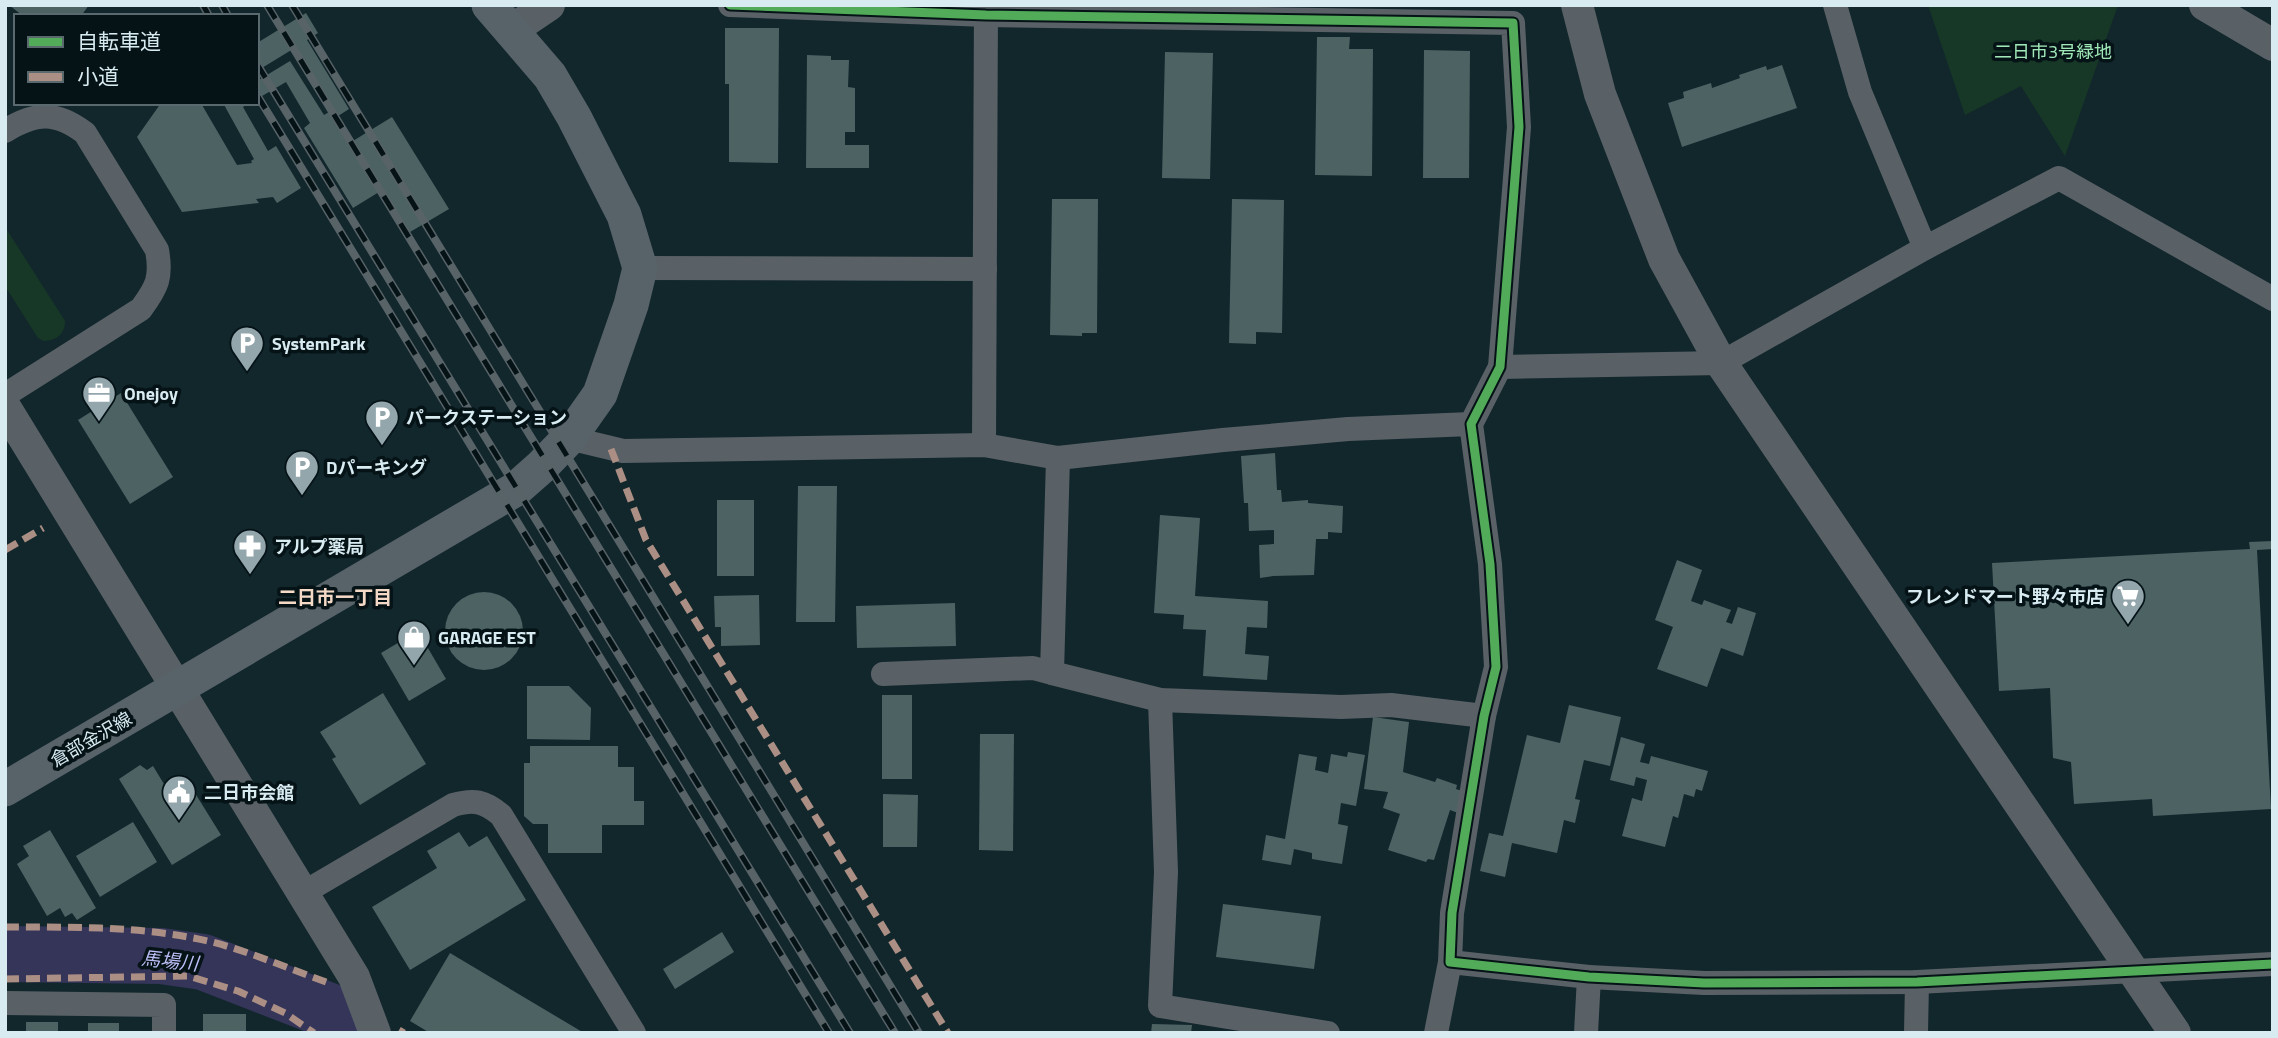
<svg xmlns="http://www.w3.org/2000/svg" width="2278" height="1038" font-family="'Titillium Web','Noto Sans JP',sans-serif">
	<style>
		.green { fill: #173826 }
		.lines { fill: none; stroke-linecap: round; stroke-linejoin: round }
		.river { stroke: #35355a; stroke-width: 56 }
		.building { fill: #4c6263 }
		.minor { stroke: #596166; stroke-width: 24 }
		.tertiary { stroke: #596166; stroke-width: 32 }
		.secondary { stroke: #586369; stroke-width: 35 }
		.rail-casing { stroke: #586368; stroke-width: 8 }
		.rail { stroke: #051317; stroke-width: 5; stroke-dasharray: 16; stroke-linecap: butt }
		.quiet { stroke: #ac8f84; stroke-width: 7; stroke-dasharray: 14 7; stroke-linecap: butt }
		.cycleway-casing { stroke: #051317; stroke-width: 13 }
		.cycleway { stroke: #51ab58; stroke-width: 9 }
		.labels { text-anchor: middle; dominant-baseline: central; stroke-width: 7; stroke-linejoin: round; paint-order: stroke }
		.park-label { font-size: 18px; fill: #a0e8b7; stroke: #051317 }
		.poi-label { font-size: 18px; font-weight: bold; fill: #d8ebf1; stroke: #051317; text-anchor: start }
		.street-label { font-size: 18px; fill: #d8ebf1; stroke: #051317 }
		.neighbourhood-label { font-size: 19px; font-weight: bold; fill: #f5d9c7; stroke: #051317 }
		.water-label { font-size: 19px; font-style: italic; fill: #bdbef6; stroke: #051317 }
	</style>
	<rect width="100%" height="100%" fill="#12272c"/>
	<!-- green -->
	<g class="green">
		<path d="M 1928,5 L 2118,5 L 2065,156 L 2021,86 L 1965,115 Z"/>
		<path d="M 5,227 L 65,321 C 65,334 57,340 44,341 L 38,338 L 5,286 Z"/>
	</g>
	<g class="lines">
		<!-- river -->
		<path class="river" d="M 5,954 L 161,956 L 203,962 L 327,1010 L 362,1033"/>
	</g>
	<!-- building -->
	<g class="building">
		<path d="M 9,5 L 89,5 L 81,16 L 23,16 Z"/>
		<path d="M 306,13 L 318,33 L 307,40 L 349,109 L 335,118 L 293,49 L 257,71 L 257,43 Z"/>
		<path d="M 725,28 L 779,28 L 778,163 L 729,162 L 729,84 L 725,84 Z"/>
		<path d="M 1317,37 L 1350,37 L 1349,49 L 1373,49 L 1372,176 L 1315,175 Z"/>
		<path d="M 1424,50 L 1470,51 L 1469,178 L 1423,178 Z"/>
		<path d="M 1165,52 L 1213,53 L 1210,179 L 1162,178 Z"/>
		<path d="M 807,55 L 831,56 L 831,60 L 849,60 L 848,87 L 855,88 L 855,132 L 845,132 L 845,145 L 869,145 L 869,168 L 806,168 Z"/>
		<path d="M 290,61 L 324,115 L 329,112 L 348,144 L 392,117 L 449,209 L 405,235 L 379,192 L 353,208 L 304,128 L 310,123 L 286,82 L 257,99 L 257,81 Z"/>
		<path d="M 1782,65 L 1797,108 L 1682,147 L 1668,103 L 1684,98 L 1683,92 L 1711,83 L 1712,88 L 1740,78 L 1739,75 L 1766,66 L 1767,70 Z"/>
		<path d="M 161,103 L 205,103 L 202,105 L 237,165 L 252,163 L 251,161 L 254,159 L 223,103 L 249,103 L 243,107 L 268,151 L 276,146 L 301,188 L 277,203 L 273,197 L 256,199 L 259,203 L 182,212 L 137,137 Z"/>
		<path d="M 1052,199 L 1098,199 L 1097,333 L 1082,333 L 1082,336 L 1050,335 Z"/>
		<path d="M 1232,199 L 1284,200 L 1282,333 L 1256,332 L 1256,344 L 1229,343 Z"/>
		<path d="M 121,393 L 173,477 L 130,504 L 78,420 Z"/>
		<path d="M 1275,453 L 1277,490 L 1281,490 L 1282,502 L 1308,500 L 1308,503 L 1343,506 L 1342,533 L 1328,532 L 1328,539 L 1316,539 L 1314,575 L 1273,576 L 1260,578 L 1259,545 L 1274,544 L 1274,530 L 1249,531 L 1248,503 L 1244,503 L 1241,456 Z"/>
		<path d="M 798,486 L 837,486 L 835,622 L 796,622 Z"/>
		<rect x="717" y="500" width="37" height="76"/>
		<path d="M 1160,515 L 1200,518 L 1195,596 L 1268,601 L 1267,628 L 1247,627 L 1245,654 L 1269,656 L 1267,680 L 1203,676 L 1206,630 L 1183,629 L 1184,615 L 1154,613 Z"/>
		<path d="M 2273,541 L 2273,549 L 2257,550 L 2271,809 L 2153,816 L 2152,799 L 2074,804 L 2071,762 L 2053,758 L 2050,688 L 1999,691 L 1992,563 L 2250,549 L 2249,542 Z"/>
		<path d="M 1677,560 L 1702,570 L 1691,601 L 1702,605 L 1704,600 L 1731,610 L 1726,622 L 1732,624 L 1738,607 L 1756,613 L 1743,656 L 1721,648 L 1707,687 L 1657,669 L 1673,627 L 1655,620 Z"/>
		<circle cx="484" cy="631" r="39"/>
		<path d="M 759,595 L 760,645 L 721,646 L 721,627 L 715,627 L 714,596 Z"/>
		<path d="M 955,603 L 956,646 L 857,648 L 856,606 Z"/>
		<path d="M 418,631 L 446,679 L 409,701 L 381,653 Z"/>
		<path d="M 527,686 L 569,686 L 591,708 L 590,740 L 527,739 Z"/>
		<path d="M 383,693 L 426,764 L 360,805 L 332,759 L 336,757 L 320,732 Z"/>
		<rect x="882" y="695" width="30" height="84"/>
		<path d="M 1569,705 L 1621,717 L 1610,766 L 1584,760 L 1575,799 L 1580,800 L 1575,823 L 1564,820 L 1557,853 L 1512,843 L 1505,877 L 1480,871 L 1489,833 L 1503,836 L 1527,735 L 1560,743 Z"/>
		<path d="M 1373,717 L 1409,722 L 1403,772 L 1435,782 L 1437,778 L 1457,785 L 1456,789 L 1465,792 L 1458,813 L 1450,810 L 1434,860 L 1428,859 L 1426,862 L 1388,850 L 1400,814 L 1383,808 L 1388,792 L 1364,789 Z"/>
		<path d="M 980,734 L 1014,734 L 1013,851 L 979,850 Z"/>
		<path d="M 1621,737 L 1645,744 L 1640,762 L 1649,764 L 1651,756 L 1708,771 L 1702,791 L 1696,789 L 1694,797 L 1684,794 L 1678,818 L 1673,816 L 1665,847 L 1622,836 L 1632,798 L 1642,801 L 1647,780 L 1636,777 L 1634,786 L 1610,780 Z"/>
		<path d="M 530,746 L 618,746 L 618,767 L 634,767 L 634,801 L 644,801 L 644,825 L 602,825 L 602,853 L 548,853 L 548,824 L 533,824 L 524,816 L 524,763 L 530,763 Z"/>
		<path d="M 1348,752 L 1365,755 L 1356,806 L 1341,803 L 1338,824 L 1348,826 L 1342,864 L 1312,859 L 1312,853 L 1294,849 L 1291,865 L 1262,860 L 1266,835 L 1285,839 L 1299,754 L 1317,757 L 1315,770 L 1328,773 L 1331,754 L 1347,757 Z"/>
		<path d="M 140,765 L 147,770 L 153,766 L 167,789 L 185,777 L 221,835 L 172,865 L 119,779 Z"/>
		<path d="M 883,794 L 918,795 L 917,847 L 883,847 Z"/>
		<path d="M 133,822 L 157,862 L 100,897 L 76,856 Z"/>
		<path d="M 50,830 L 96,908 L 77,920 L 72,913 L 65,917 L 60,908 L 47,916 L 17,864 L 29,856 L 23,846 Z"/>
		<path d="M 459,832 L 469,847 L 487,836 L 526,900 L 410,970 L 372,907 L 437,868 L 427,851 Z"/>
		<path d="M 1223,904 L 1321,916 L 1314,969 L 1216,957 Z"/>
		<path d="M 722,932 L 734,952 L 675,989 L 663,969 Z"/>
		<path d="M 450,953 L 584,1033 L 430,1033 L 410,1021 Z"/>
		<rect x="203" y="1014" width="43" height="19"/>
		<rect x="26" y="1022" width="32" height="11"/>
		<rect x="88" y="1023" width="31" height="10"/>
		<path d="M 1152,1024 L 1192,1025 L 1191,1033 L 1151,1033 Z"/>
	</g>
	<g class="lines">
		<!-- minor -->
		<g class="minor">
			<path d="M 730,5 L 986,15 L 1513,23 L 1519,127 L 1500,367 L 1471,424 L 1490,564 L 1496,667 L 1484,716 L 1452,913 L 1450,962 L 1589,977 L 1704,983 L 1917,982 L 2273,964"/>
			<path d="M 1835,5 L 1860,92 L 1925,248"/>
			<path d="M 5,131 C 36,112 56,111 85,133 L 157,250 C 162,278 157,287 141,309 L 5,395"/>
			<path d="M 640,268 L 985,269"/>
			<path d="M 1500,367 L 1721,363 L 1925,248 L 2059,178 L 2273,299"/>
			<path d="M 569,438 L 623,451 L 984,445 L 1058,458 L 1052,673 L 1160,700 L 1341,707 L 1391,705 L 1484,716"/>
			<path d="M 984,445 L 986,5"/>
			<path d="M 1058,458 L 1223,440 L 1348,429 L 1471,424"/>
			<path d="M 883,674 L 1033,668 L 1052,673"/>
			<path d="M 1160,700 L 1166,872 L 1160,1006 L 1328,1033"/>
			<path d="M 303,893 L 453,805 C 474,799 484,801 501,815 L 634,1033"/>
			<path d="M 5,1003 L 164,1005 L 164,1033"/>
			<path d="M 1436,1033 L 1450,962"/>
			<path d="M 1586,1033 L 1589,977"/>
			<path d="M 1916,1033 L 1917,982"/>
		</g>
		<!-- tertiary -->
		<g class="tertiary">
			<path d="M 1577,5 L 1600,94 L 1664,259 L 1721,363 L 2175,1033"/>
			<path d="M 2205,5 L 2273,45"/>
			<path d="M 512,30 L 549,5"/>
			<path d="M 5,407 L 354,977 L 375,1033"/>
		</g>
		<!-- secondary -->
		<path class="secondary" d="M 5,789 L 516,489 L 541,467 L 569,438 L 600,394 L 631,305 L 640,268 L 624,215 L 574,117 L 550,76 L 489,5"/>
		<!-- rail casing -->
		<g class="rail-casing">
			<g id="rail">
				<path d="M 203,5 L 209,16"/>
				<path d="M 222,5 L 228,16"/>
				<path d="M 267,5 L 895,1033"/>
				<path d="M 292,5 L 919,1033"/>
				<path d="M 257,64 L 850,1033"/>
				<path d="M 257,95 L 829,1033"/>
			</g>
		</g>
		<!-- rail -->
		<use href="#rail" class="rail"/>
		<!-- quiet -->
		<g class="quiet">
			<path d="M 611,449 L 646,540 L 948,1033"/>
			<path d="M 5,550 L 43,528"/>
			<path d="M 5,927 C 72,927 142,926 208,941 C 249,951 289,969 329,983"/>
			<path d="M 5,979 L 188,976 L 238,991 L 285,1013 L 314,1033"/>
			<path d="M 399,1030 L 404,1033"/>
		</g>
		<!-- cycleway casing -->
		<g class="cycleway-casing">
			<path id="cycleway" d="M 730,5 L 986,15 L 1513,23 L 1519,127 L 1500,367 L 1471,424 L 1490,564 L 1496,667 L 1484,716 L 1452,913 L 1450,962 L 1589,977 L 1704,983 L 1917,982 L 2273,964"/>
		</g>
		<!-- cycleway -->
		<use href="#cycleway" class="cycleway"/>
	</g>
	<!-- icons -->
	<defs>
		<g id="parking-pin" transform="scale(1.75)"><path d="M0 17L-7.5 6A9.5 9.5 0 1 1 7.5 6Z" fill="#93a6ac" stroke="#051317"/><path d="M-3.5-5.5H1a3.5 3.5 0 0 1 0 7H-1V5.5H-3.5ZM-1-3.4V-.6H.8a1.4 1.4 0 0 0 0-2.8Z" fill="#fff"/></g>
		<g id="office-pin" transform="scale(1.75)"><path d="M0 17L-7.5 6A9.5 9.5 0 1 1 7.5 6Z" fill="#93a6ac" stroke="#051317"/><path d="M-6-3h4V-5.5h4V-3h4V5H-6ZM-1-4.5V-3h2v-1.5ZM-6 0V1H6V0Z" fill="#fff"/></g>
		<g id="pharmacy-pin" transform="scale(1.75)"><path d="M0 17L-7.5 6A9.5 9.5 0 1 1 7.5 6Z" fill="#93a6ac" stroke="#051317"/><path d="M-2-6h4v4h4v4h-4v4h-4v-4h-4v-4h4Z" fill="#fff"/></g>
		<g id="supermarket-pin" transform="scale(1.75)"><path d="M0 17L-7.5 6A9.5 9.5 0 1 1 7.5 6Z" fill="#93a6ac" stroke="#051317"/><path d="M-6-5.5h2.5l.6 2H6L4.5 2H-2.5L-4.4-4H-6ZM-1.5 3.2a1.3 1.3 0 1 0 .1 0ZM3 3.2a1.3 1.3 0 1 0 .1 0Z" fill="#fff"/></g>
		<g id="shop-pin" transform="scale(1.75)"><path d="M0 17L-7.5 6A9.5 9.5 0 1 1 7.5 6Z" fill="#93a6ac" stroke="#051317"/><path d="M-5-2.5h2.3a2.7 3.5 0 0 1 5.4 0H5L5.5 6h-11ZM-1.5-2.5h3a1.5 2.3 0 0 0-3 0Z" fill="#fff"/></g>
		<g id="civic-pin" transform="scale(1.75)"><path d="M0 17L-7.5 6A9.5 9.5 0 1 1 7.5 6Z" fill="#93a6ac" stroke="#051317"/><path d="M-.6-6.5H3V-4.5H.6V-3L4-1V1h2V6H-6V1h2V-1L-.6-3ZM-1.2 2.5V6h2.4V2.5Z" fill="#fff"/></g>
	</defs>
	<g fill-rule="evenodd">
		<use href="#parking-pin" x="247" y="343"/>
		<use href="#office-pin" x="99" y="393"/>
		<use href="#parking-pin" x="382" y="417"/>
		<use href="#parking-pin" x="302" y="467"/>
		<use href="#pharmacy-pin" x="250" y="546"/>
		<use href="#supermarket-pin" x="2128" y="596"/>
		<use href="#shop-pin" x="414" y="637"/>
		<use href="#civic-pin" x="179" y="792"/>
	</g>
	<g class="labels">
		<!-- park labels -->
		<g class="park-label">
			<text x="2053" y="51">二日市3号緑地</text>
		</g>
		<!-- poi labels -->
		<g class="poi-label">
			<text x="272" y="343">SystemPark</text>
			<text x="124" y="393">Onejoy</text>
			<text x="406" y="417">パークステーション</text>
			<text x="326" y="467">Dパーキング</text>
			<text x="274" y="546">アルプ薬局</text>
			<text x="2104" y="596" text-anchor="end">フレンドマート野々市店</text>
			<text x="438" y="637">GARAGE EST</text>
			<text x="204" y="792">二日市会館</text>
		</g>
		<!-- street labels -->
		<g class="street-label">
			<text transform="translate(91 739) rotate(-30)">倉部金沢線</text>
		</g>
		<!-- neighbourhood labels -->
		<g class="neighbourhood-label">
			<text x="335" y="596">二日市一丁目</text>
		</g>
		<!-- water labels -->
		<g class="water-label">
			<text transform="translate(170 960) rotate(6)">馬場川</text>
		</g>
	</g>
	<!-- border -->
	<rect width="2278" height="1038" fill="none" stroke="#d8ebf1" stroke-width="14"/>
	<!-- legend -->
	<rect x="14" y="14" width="245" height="91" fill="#051317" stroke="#59696e" stroke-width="2"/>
	<rect x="28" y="37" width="35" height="10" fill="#51ab58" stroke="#59696e" stroke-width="2"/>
	<text x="77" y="49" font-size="21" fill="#d8ebf1">自転車道</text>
	<rect x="28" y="72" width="35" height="10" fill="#ac8f84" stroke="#59696e" stroke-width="2"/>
	<text x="77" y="84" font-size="21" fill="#d8ebf1">小道</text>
</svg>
